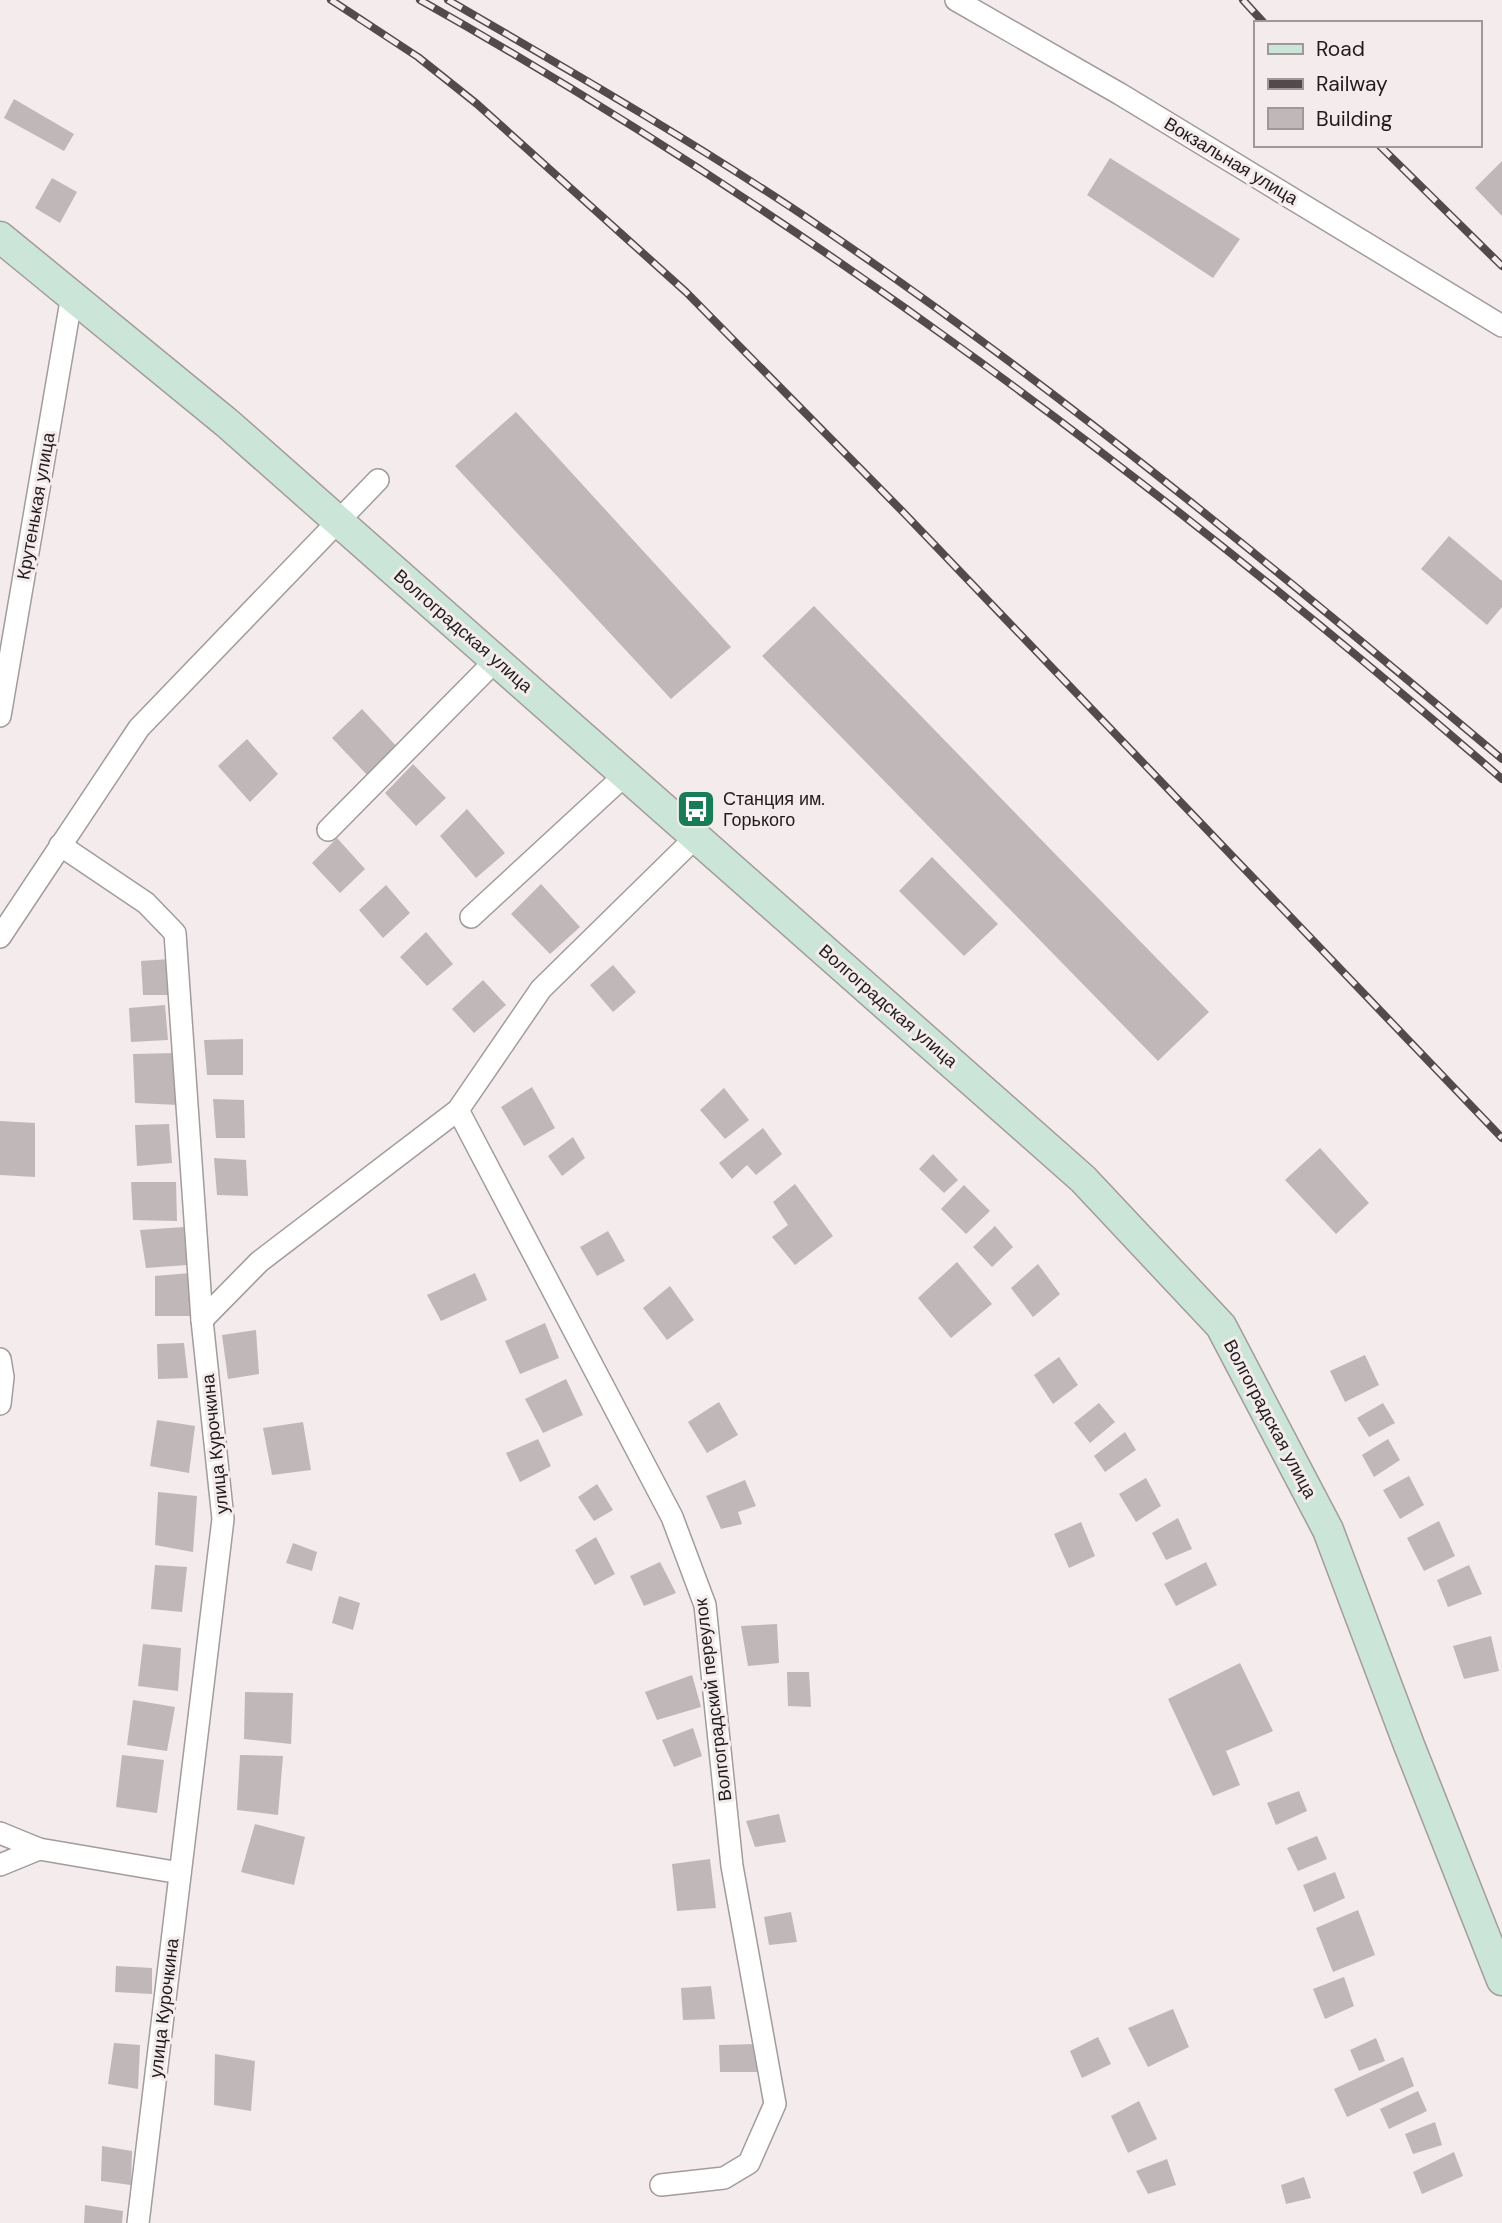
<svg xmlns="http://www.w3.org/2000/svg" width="1502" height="2223" font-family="'DM Sans',sans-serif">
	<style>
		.building { fill: #c0b8b8 }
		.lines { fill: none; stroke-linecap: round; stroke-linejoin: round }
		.minor-casing { stroke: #a39b9c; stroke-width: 24 }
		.secondary-casing { stroke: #a39b9c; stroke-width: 33 }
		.minor { stroke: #fff; stroke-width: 21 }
		.secondary { stroke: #cce5d9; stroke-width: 30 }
		.rail-casing { stroke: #514b4c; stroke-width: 8 }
		.rail { stroke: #f4ebec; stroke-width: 5; stroke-dasharray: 16; stroke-linecap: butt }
		.labels { text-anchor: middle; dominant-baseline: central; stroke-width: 6; stroke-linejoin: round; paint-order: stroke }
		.street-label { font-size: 18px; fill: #201c1d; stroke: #f4ebec }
		.poi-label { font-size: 18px; fill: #201c1d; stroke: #f4ebec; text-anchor: start }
	</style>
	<rect width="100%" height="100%" fill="#f4ebec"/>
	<!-- building -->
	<g class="building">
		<path d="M 14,99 L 74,134 L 64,151 L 4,118 Z"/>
		<path d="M 1110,158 L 1240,239 L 1213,278 L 1087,195 Z"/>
		<path d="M 1502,161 L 1502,216 L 1475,188 Z"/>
		<path d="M 52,178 L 77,192 L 60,223 L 35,208 Z"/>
		<path d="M 516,412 L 731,647 L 671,699 L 455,466 Z"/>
		<path d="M 1449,536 L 1502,581 L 1502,607 L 1487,625 L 1421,569 Z"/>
		<path d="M 814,606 L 1209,1012 L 1158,1061 L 762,656 Z"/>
		<path d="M 362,709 L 398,748 L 369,777 L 332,738 Z"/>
		<path d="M 247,739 L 278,774 L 250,802 L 218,766 Z"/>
		<path d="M 413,764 L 446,798 L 416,826 L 385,793 Z"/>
		<path d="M 467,809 L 505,853 L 476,878 L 440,836 Z"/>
		<path d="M 337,838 L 365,869 L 340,893 L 312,863 Z"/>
		<path d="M 932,857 L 998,924 L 964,956 L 899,891 Z"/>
		<path d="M 541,884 L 580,927 L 550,954 L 511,914 Z"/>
		<path d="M 386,885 L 410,913 L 383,938 L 359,910 Z"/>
		<path d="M 426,932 L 453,964 L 427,986 L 400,957 Z"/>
		<path d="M 170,959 L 172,995 L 143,995 L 141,961 Z"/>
		<path d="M 613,965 L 636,992 L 613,1012 L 590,985 Z"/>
		<path d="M 483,980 L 506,1005 L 474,1033 L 452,1009 Z"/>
		<path d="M 165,1005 L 168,1040 L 131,1042 L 129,1008 Z"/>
		<path d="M 243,1039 L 243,1075 L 207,1075 L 204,1040 Z"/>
		<path d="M 176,1053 L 178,1105 L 135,1103 L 133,1054 Z"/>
		<path d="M 532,1087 L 555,1128 L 524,1146 L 501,1107 Z"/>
		<path d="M 724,1088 L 749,1120 L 725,1139 L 700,1110 Z"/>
		<path d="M 213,1099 L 244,1100 L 245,1138 L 216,1138 Z"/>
		<path d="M 0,1121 L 35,1123 L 35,1177 L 0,1175 Z"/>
		<path d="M 169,1124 L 172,1163 L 137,1166 L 135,1125 Z"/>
		<path d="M 763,1128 L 782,1154 L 756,1175 L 747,1165 L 732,1179 L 719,1163 Z"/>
		<path d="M 573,1137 L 585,1158 L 562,1176 L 548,1156 Z"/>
		<path d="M 1320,1148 L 1369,1203 L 1336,1234 L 1285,1180 Z"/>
		<path d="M 933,1154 L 958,1180 L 944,1193 L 919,1169 Z"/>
		<path d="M 214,1158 L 246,1160 L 248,1196 L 217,1195 Z"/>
		<path d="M 131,1182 L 176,1182 L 177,1221 L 133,1220 Z"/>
		<path d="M 795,1184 L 833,1236 L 795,1265 L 772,1237 L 788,1225 L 773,1202 Z"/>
		<path d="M 964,1185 L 990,1211 L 966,1234 L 941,1209 Z"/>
		<path d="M 995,1226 L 1013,1247 L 992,1267 L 973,1247 Z"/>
		<path d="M 184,1227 L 187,1265 L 146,1268 L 140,1230 Z"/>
		<path d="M 608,1231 L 625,1261 L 597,1276 L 580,1247 Z"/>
		<path d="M 957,1262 L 992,1304 L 951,1338 L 918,1298 Z"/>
		<path d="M 1038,1264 L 1060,1294 L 1033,1317 L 1011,1288 Z"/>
		<path d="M 190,1273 L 191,1316 L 155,1316 L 155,1276 Z"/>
		<path d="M 475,1273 L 487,1300 L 441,1321 L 427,1295 Z"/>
		<path d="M 670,1286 L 694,1320 L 667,1340 L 643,1308 Z"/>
		<path d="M 545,1323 L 559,1358 L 520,1374 L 505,1341 Z"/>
		<path d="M 256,1330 L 259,1374 L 228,1379 L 222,1335 Z"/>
		<path d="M 184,1343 L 188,1378 L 158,1379 L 157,1344 Z"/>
		<path d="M 1365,1355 L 1379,1385 L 1345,1402 L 1330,1371 Z"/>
		<path d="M 1059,1357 L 1078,1385 L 1053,1404 L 1034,1375 Z"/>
		<path d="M 566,1379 L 583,1415 L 543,1433 L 525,1399 Z"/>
		<path d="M 719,1402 L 738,1435 L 707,1453 L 688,1422 Z"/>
		<path d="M 1099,1403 L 1115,1422 L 1090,1443 L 1074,1423 Z"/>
		<path d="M 1383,1403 L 1395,1423 L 1369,1437 L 1357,1418 Z"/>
		<path d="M 157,1420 L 195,1426 L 189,1473 L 150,1466 Z"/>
		<path d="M 303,1422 L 311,1470 L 272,1475 L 263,1428 Z"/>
		<path d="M 1125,1432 L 1136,1450 L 1105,1472 L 1094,1456 Z"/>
		<path d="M 538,1439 L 551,1466 L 520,1482 L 506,1453 Z"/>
		<path d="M 1388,1439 L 1400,1460 L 1374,1477 L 1362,1455 Z"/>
		<path d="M 1409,1476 L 1424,1505 L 1400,1519 L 1383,1490 Z"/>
		<path d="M 1146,1478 L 1161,1506 L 1136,1522 L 1119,1494 Z"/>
		<path d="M 745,1480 L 756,1506 L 738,1512 L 742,1524 L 721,1529 L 706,1496 Z"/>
		<path d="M 597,1484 L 613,1510 L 594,1521 L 578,1497 Z"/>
		<path d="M 158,1492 L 197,1496 L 193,1552 L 155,1545 Z"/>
		<path d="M 1178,1518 L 1192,1549 L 1166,1560 L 1152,1533 Z"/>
		<path d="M 1439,1521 L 1455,1556 L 1424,1571 L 1407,1538 Z"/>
		<path d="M 1081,1522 L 1095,1556 L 1069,1568 L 1054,1534 Z"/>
		<path d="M 596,1537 L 615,1574 L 595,1585 L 575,1550 Z"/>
		<path d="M 293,1543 L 317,1552 L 312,1571 L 286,1563 Z"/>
		<path d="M 660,1562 L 676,1593 L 644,1606 L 630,1576 Z"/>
		<path d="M 1206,1562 L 1217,1585 L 1176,1606 L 1164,1584 Z"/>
		<path d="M 155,1565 L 187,1567 L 182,1612 L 151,1609 Z"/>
		<path d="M 1469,1565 L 1482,1594 L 1448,1607 L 1437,1580 Z"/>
		<path d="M 339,1596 L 360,1603 L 353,1630 L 332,1623 Z"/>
		<path d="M 777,1624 L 779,1663 L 748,1666 L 741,1626 Z"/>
		<path d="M 1491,1636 L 1499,1671 L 1464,1679 L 1453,1646 Z"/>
		<path d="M 143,1644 L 181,1648 L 178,1691 L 138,1686 Z"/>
		<path d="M 1240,1663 L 1273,1731 L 1226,1751 L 1240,1785 L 1213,1796 L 1168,1699 Z"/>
		<path d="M 787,1672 L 809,1672 L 811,1707 L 788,1706 Z"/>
		<path d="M 692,1675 L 701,1707 L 657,1720 L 645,1692 Z"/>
		<path d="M 245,1692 L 293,1693 L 291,1744 L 244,1739 Z"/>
		<path d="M 133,1700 L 175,1707 L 167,1751 L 127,1745 Z"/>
		<path d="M 693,1728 L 702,1756 L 674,1767 L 662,1740 Z"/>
		<path d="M 122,1755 L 164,1760 L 157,1813 L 116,1807 Z"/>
		<path d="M 240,1755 L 283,1756 L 278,1815 L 237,1810 Z"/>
		<path d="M 1299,1791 L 1307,1811 L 1276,1825 L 1267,1803 Z"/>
		<path d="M 779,1814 L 786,1842 L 755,1847 L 746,1821 Z"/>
		<path d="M 255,1824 L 305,1837 L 294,1885 L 241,1872 Z"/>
		<path d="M 1317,1836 L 1327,1859 L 1298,1871 L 1287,1848 Z"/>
		<path d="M 710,1859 L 716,1908 L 677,1911 L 672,1864 Z"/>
		<path d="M 1335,1872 L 1345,1898 L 1314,1912 L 1303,1885 Z"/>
		<path d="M 1358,1910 L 1375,1955 L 1333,1972 L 1316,1928 Z"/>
		<path d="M 791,1912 L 797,1942 L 769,1945 L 764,1917 Z"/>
		<path d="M 116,1966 L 152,1968 L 152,1994 L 115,1992 Z"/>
		<path d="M 1344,1977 L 1354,2006 L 1325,2019 L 1313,1989 Z"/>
		<path d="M 711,1986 L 715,2019 L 683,2020 L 681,1988 Z"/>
		<path d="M 1173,2009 L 1189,2047 L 1148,2067 L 1128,2028 Z"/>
		<path d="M 1098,2037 L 1111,2064 L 1082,2078 L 1070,2051 Z"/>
		<path d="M 1376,2038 L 1385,2061 L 1359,2071 L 1350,2050 Z"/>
		<path d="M 114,2043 L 140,2045 L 138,2089 L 108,2084 Z"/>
		<path d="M 756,2044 L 757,2072 L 720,2072 L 719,2045 Z"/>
		<path d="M 215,2054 L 255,2061 L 251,2111 L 214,2105 Z"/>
		<path d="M 1403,2057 L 1414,2086 L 1347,2117 L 1334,2089 Z"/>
		<path d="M 1418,2091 L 1427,2111 L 1389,2129 L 1380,2109 Z"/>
		<path d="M 1139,2101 L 1157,2139 L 1128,2153 L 1111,2116 Z"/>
		<path d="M 1435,2122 L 1442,2145 L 1413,2154 L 1405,2134 Z"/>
		<path d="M 102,2146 L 132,2151 L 131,2185 L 101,2181 Z"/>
		<path d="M 1454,2152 L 1463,2176 L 1422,2194 L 1413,2172 Z"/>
		<path d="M 1167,2159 L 1176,2185 L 1148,2194 L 1136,2171 Z"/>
		<path d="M 1304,2177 L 1311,2198 L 1286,2204 L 1281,2185 Z"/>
		<path d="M 85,2205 L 123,2211 L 122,2223 L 84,2223 Z"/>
	</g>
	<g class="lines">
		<!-- minor casing -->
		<g class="minor-casing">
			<g id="minor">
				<path d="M 956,0 L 1120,94 L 1502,326"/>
				<path d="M 0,716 L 72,295"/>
				<path d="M 328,830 L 496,660"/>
				<path d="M 60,845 L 146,903 L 175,933 L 202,1320 L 223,1519 L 138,2223"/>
				<path d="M 471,917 L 625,775"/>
				<path d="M 0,937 L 139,728 L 378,480"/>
				<path d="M 458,1110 L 672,1517 L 705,1605 L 732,1866 L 775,2104 L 749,2163 L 724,2178 L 661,2185"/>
				<path d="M 202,1320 L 259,1262 L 458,1110 L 541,989 L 696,837"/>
				<path d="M 0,1359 L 3,1377 L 0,1404"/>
				<path d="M 0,1833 L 39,1849 L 180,1873"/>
				<path d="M 0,1865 L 39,1849"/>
			</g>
		</g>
		<!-- secondary casing -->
		<g class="secondary-casing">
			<path id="secondary" d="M 0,237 L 227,423 L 1083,1179 L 1221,1326 L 1328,1530 L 1409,1745 L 1502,1980"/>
		</g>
		<!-- minor -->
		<use href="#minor" class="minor"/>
		<!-- secondary -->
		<use href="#secondary" class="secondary"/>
		<!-- rail casing -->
		<g class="rail-casing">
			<g id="rail">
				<path d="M 331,0 L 418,57 L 477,104 L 686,292 L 904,513 L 1502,1138"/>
				<path d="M 420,0 C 808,218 1166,488 1502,779"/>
				<path d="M 448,0 C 574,73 701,146 822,228 C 1060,389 1282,574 1502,759"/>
				<path d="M 1243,0 L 1264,23"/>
				<path d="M 1379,145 L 1502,266"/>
			</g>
		</g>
		<!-- rail -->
		<use href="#rail" class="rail"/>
	</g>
	<!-- icons -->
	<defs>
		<g id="bus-square" transform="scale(2.0125)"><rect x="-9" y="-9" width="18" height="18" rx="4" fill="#187d57" stroke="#f4ebec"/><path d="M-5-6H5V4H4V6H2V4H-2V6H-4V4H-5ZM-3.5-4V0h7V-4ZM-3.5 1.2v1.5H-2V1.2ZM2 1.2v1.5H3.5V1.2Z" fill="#fff"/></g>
	</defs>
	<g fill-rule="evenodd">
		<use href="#bus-square" x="696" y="809"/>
	</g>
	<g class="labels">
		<!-- street labels -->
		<g class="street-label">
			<text transform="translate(1231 161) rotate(31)">Вокзальная улица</text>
			<text transform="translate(36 506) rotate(-80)">Крутенькая улица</text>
			<text transform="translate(463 631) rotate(41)">Волгоградская улица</text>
			<text transform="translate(888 1006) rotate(41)">Волгоградская улица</text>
			<text transform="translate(1270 1419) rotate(62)">Волгоградская улица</text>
			<text transform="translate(215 1444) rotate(-96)">улица Курочкина</text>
			<text transform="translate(713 1700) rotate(-97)">Волгоградский переулок</text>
			<text transform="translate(164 2008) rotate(-83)">улица Курочкина</text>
		</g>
		<!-- poi labels -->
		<g class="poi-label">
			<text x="723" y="799">Станция им.<tspan x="723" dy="21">Горького</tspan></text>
		</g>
	</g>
	<!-- legend -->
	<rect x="1254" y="21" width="228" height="126" fill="#f4ebec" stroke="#9f9899" stroke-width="2"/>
	<rect x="1268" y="44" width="35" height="10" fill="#cce5d9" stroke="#9f9899" stroke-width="2"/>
	<text x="1316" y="56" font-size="21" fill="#201c1d">Road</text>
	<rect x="1268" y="79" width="35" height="10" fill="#514b4c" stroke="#9f9899" stroke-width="2"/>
	<text x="1316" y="91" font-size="21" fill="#201c1d">Railway</text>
	<rect x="1268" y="108" width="35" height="21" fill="#c0b8b8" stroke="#9f9899" stroke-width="2"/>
	<text x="1316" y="126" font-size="21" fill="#201c1d">Building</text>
</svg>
